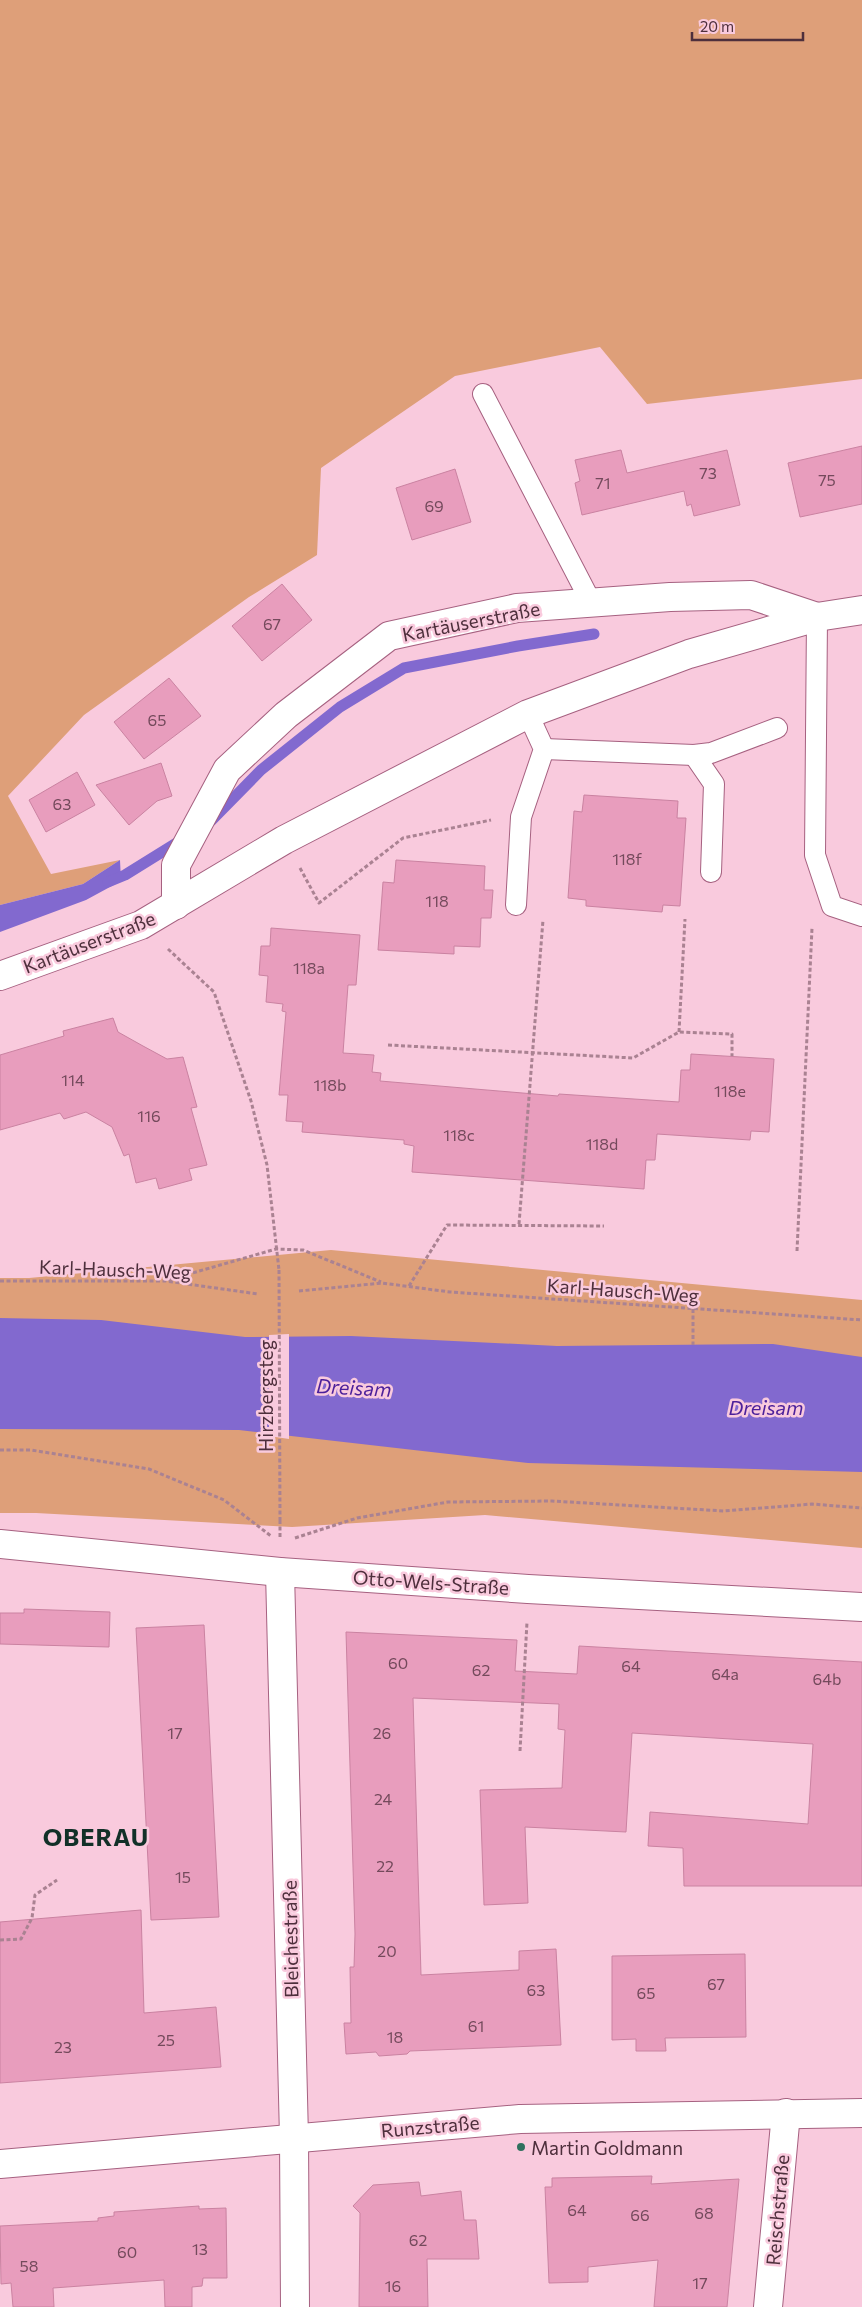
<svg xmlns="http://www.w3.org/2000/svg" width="862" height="2307" font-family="Commissioner,sans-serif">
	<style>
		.green { fill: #de9f79 }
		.water { fill: #8269cf }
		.pier { fill: #f9cadd }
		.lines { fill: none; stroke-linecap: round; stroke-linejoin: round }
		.stream { stroke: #8269cf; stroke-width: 11 }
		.building { fill: #e89dbd; stroke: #ca82a1 }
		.lane-casing { stroke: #a66180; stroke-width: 22 }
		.street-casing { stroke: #a66180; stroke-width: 30 }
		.path { stroke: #aa8292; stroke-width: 3; stroke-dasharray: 4 2.5; stroke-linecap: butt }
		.lane { stroke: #fff; stroke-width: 20 }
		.street { stroke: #fff; stroke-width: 28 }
		.path-bridge { stroke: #aa8292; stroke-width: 3; stroke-dasharray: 4 2.5; stroke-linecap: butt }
		.poi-dot { fill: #30705e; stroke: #f9cadd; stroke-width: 2 }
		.labels { text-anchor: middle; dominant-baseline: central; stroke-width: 5; stroke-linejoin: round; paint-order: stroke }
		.number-label { font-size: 16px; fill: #744a5c }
		.street-label { font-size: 19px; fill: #4e2f3c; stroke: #f9cadd }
		.poi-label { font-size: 19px; fill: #4e2f3c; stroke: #f9cadd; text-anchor: start }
		.water-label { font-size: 20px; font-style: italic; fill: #4c1f9a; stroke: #f9cadd }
		.district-label { font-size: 24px; font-weight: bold; letter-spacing: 1px; fill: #123028; stroke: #f9cadd }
	</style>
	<rect width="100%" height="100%" fill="#f9cadd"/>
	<!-- green -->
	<g class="green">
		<path d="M 0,0 L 862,0 L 862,379 L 647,404 L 600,347 L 455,376 L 321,468 L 317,555 L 249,597 L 84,715 L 8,796 L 51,874 L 120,860 L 83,884 L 0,905 Z"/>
		<path d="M 331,1250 L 862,1300 L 862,1548 L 485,1515 L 292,1527 L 36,1513 L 0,1513 L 0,1278 L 29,1278 Z"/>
	</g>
	<!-- water -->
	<g class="water">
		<path d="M 120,860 L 121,881 L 86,900 L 0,932 L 0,905 L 83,884 Z"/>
		<path d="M 0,1318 L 101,1320 L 245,1337 L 351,1336 L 557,1346 L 773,1344 L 862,1357 L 862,1472 L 528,1463 L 239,1430 L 0,1429 Z"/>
	</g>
	<!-- pier -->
	<path class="pier" d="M 289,1334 L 289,1439 L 269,1436 L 269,1335 Z"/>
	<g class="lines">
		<!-- stream -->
		<g class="stream">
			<path d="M 211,821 L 261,770 L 340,707 L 404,668 L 518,646 L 594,634"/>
			<path d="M 108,882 L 125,875 L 183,839"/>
		</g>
	</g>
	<!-- building -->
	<g class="building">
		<path d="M 862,446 L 862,504 L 800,517 L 788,463 Z"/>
		<path d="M 621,450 L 627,473 L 727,450 L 740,505 L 694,516 L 691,504 L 687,506 L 684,491 L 582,515 L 575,483 L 580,481 L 575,460 Z"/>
		<path d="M 455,469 L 471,522 L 412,540 L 396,488 Z"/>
		<path d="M 282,584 L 312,620 L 262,661 L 232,626 Z"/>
		<path d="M 169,678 L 201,716 L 144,759 L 114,722 Z"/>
		<path d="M 161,763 L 172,796 L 157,801 L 129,825 L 96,785 Z"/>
		<path d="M 77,772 L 95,805 L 46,832 L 29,800 Z"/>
		<path d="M 584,795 L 678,801 L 677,818 L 686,818 L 680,906 L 663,905 L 662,912 L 586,906 L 586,900 L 568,898 L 574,811 L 582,812 Z"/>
		<path d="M 396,860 L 485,866 L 484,890 L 493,890 L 491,918 L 481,918 L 480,947 L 454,946 L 454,954 L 378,950 L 383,882 L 394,883 Z"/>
		<path d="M 271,928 L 360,935 L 356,985 L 348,985 L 343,1053 L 374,1055 L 372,1072 L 381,1073 L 380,1081 L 558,1096 L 559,1094 L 679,1102 L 681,1070 L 690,1070 L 691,1054 L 774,1059 L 769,1132 L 751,1131 L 750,1140 L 657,1134 L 655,1160 L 646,1160 L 644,1189 L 412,1172 L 414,1146 L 404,1144 L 404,1140 L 302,1132 L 303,1122 L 286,1121 L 288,1095 L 279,1095 L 286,1012 L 282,1011 L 283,1004 L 266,1002 L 268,976 L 259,975 L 261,946 L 270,946 Z"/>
		<path d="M 113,1018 L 118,1032 L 143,1046 L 167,1059 L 183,1057 L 197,1107 L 191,1108 L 207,1165 L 189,1169 L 192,1180 L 159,1189 L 156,1178 L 136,1183 L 129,1154 L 124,1156 L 112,1127 L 86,1112 L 64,1119 L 60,1113 L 0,1130 L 0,1055 L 64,1036 L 63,1031 Z"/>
		<path d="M 24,1609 L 110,1612 L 109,1647 L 0,1644 L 0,1613 L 24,1613 Z"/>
		<path d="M 204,1625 L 219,1917 L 151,1920 L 136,1628 Z"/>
		<path d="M 346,1632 L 517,1640 L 515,1671 L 577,1674 L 579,1646 L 862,1662 L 862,1886 L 684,1886 L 683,1848 L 648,1846 L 650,1812 L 808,1824 L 813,1744 L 632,1733 L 626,1832 L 525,1827 L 528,1903 L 484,1905 L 480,1790 L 562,1788 L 565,1730 L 558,1729 L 559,1704 L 413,1698 L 421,1975 L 519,1970 L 519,1951 L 556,1949 L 561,2045 L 410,2051 L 407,2054 L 379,2056 L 376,2052 L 346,2054 L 344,2023 L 351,2023 L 350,1967 L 354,1967 L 355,1934 Z"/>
		<path d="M 141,1910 L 144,2013 L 216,2007 L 221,2067 L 0,2083 L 0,1922 Z"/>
		<path d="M 745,1954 L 746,2037 L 665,2038 L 666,2051 L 636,2051 L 636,2039 L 612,2040 L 612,1956 Z"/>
		<path d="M 652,2176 L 651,2184 L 739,2179 L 727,2307 L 654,2307 L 658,2260 L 588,2267 L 588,2282 L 549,2283 L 545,2187 L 552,2187 L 552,2178 Z"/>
		<path d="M 419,2182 L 421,2196 L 461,2191 L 464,2220 L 476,2220 L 479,2259 L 427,2259 L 428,2307 L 359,2307 L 360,2213 L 353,2206 L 373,2185 Z"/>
		<path d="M 199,2206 L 199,2209 L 226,2208 L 227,2278 L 203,2278 L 202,2286 L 192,2287 L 192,2307 L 165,2307 L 164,2280 L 53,2288 L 54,2307 L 13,2307 L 11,2283 L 1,2284 L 0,2226 L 98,2221 L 98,2218 L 114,2216 L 114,2212 Z"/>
	</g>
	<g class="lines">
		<!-- lane casing -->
		<g class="lane-casing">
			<g id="lane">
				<path d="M 483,394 L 592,604"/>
				<path d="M 817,617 L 815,855 L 832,906 L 862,916"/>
				<path d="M 544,749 L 694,755 L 711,753 L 777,728"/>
				<path d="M 694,755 L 714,784 L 711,872"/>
				<path d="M 516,905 L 521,817 L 544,749 L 528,714"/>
			</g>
		</g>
		<!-- street casing -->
		<g class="street-casing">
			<g id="street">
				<path d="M 176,905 L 176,865 L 227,770 L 286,715 L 389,636 L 517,608 L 670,597 L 751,595 L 817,617"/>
				<path d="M 0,976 L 141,925 L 284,840 L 528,714 L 689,654 L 817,617 L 862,610"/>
				<path d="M 0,1544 L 280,1572 L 528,1589 L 862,1607"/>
				<path d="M 280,1572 L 294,2137 L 295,2307"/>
				<path d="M 0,2164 L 520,2119 L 862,2113"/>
				<path d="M 768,2307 L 786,2113"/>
			</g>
		</g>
		<!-- path -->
		<g class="path">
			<path d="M 300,868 L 319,903 L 403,838 L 491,820"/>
			<path d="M 168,949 L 214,992 L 251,1101 L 267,1165 L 279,1270"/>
			<path d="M 679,1032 L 685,919"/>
			<path d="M 388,1045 L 633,1058 L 679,1032 L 732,1034 L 732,1056"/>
			<path d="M 519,1224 L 543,920"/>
			<path d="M 797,1251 L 812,928"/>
			<path d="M 168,1280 L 276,1249 L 303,1250 L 381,1282"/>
			<path d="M 0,1281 L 166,1281 L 258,1294"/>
			<path d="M 409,1286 L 447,1225 L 604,1226"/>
			<path d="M 299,1291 L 382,1283 L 450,1292 L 862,1320"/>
			<path d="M 693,1309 L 693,1345"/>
			<path d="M 0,1450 L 31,1450 L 149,1469 L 224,1500 L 271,1536"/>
			<path d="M 280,1520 L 280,1539"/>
			<path d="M 295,1538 L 357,1518 L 448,1502 L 552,1501 L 724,1511 L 812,1504 L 862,1508"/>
			<path d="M 520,1751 L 527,1622"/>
			<path d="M 0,1940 L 21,1939 L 32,1918 L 35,1895 L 57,1880"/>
		</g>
		<!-- lane -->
		<use href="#lane" class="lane"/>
		<!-- street -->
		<use href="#street" class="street"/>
		<!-- path-bridge -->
		<path class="path-bridge" d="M 279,1270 L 280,1520"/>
	</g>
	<!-- markers -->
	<circle class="poi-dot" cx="521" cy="2147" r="5"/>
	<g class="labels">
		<!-- number labels -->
		<g class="number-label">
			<text x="708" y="472">73</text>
			<text x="827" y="479">75</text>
			<text x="603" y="482">71</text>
			<text x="434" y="505">69</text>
			<text x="272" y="623">67</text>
			<text x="157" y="719">65</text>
			<text x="62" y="803">63</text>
			<text x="627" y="858">118f</text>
			<text x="437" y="900">118</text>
			<text x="309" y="967">118a</text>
			<text x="73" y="1079">114</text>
			<text x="330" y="1084">118b</text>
			<text x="730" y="1090">118e</text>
			<text x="149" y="1115">116</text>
			<text x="459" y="1134">118c</text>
			<text x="602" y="1143">118d</text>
			<text x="398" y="1662">60</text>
			<text x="631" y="1665">64</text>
			<text x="481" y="1669">62</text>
			<text x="725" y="1673">64a</text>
			<text x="827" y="1678">64b</text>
			<text x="175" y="1732">17</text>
			<text x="382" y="1732">26</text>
			<text x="383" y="1798">24</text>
			<text x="385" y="1865">22</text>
			<text x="183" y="1876">15</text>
			<text x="387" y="1950">20</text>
			<text x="716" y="1983">67</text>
			<text x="536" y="1989">63</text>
			<text x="646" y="1992">65</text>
			<text x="476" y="2025">61</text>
			<text x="395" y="2036">18</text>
			<text x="166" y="2039">25</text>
			<text x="63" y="2046">23</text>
			<text x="577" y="2209">64</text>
			<text x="704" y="2212">68</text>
			<text x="640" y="2214">66</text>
			<text x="418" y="2239">62</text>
			<text x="200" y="2248">13</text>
			<text x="127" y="2251">60</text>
			<text x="29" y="2265">58</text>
			<text x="700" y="2282">17</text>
			<text x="393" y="2285">16</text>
		</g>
		<!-- street labels -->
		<g class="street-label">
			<text transform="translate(471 621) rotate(-11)">Kartäuserstraße</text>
			<text transform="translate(89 942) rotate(-21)">Kartäuserstraße</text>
			<text transform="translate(115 1269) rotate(2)">Karl-Hausch-Weg</text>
			<text transform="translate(623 1290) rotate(4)">Karl-Hausch-Weg</text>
			<text transform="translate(265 1396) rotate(-90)">Hirzbergsteg</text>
			<text transform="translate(431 1582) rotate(4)">Otto-Wels-Straße</text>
			<text transform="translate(290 1939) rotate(-91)">Bleichestraße</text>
			<text transform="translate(430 2126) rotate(-5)">Runzstraße</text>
			<text transform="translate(777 2210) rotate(-85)">Reischstraße</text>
		</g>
		<!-- poi labels -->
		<g class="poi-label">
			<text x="531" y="2147">Martin Goldmann</text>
		</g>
		<!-- water labels -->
		<g class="water-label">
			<text transform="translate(354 1387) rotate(3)">Dreisam</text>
			<text x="766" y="1407">Dreisam</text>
		</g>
		<!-- district labels -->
		<g class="district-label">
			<text x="96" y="1836">OBERAU</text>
		</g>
	</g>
	<!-- scale -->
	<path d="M692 32v8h111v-8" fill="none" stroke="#4e2f3c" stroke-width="2.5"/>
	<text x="700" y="32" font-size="15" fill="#4e2f3c" stroke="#f9cadd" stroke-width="4" paint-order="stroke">20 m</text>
</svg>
